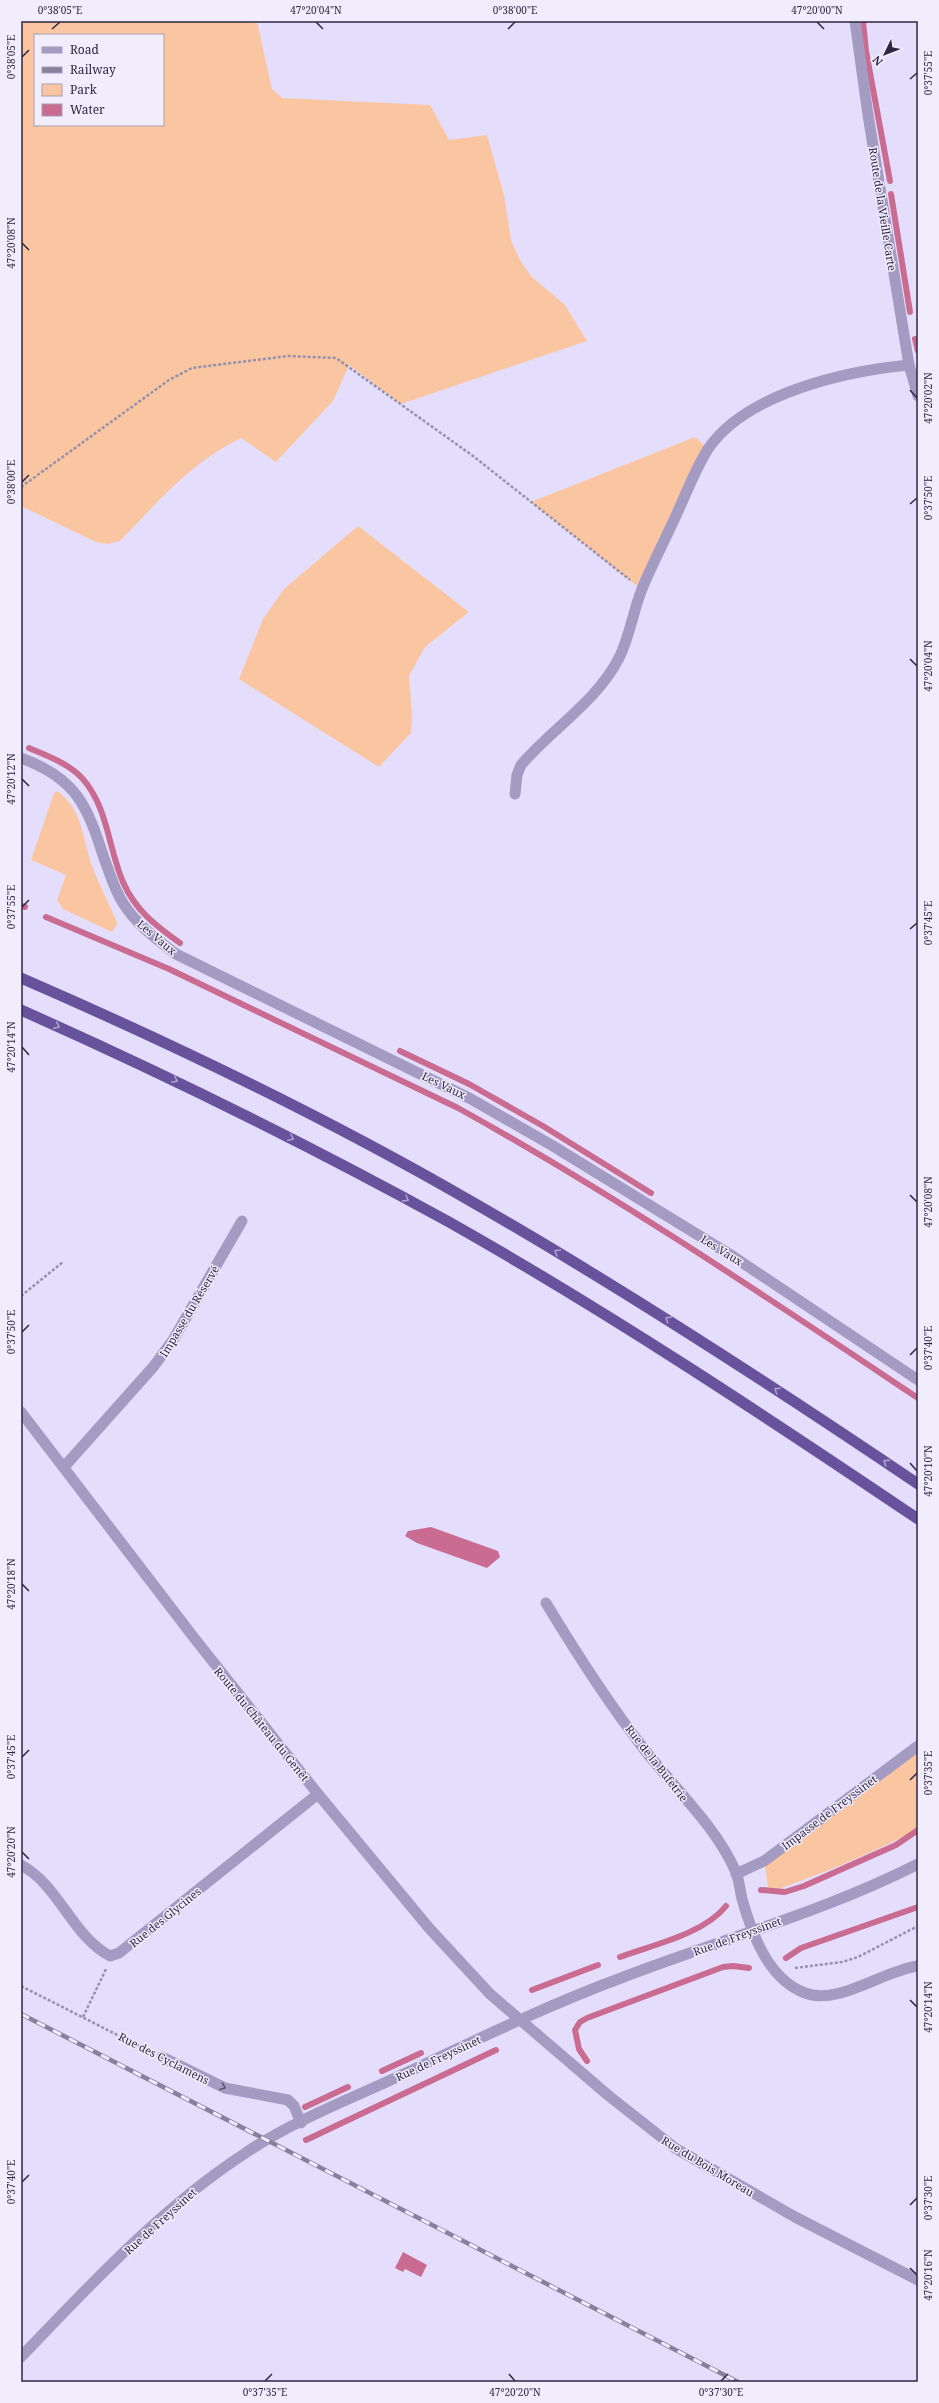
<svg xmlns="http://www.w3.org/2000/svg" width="939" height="2403" font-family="'Noto Serif',serif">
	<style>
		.green { fill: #fac6a2; fill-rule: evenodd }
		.water { fill: #ca6c92 }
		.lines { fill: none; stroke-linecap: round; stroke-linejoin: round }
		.stream { stroke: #ca6c92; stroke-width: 6 }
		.path { stroke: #9690ad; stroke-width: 2.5; stroke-dasharray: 3 2; stroke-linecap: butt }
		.minor { stroke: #a49bc2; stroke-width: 11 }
		.tertiary { stroke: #a49bc2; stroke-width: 11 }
		.trunk { stroke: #68529c; stroke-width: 11 }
		.rail-casing { stroke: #88819e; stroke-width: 4.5 }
		.rail { stroke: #f1edfd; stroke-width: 3; stroke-dasharray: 9; stroke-linecap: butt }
		.oneway { stroke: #aca0cc }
		.oneway2 { stroke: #5d5576 }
		.ticks { fill: none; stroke: #2e2643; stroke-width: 1.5 }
		.labels { text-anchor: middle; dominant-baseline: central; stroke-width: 3; stroke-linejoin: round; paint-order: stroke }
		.street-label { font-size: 11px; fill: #2e2643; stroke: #f1edfd }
		.neatline { fill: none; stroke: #2e2643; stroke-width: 1.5 }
		.ticks-label { font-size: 10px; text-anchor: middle; fill: #2e2643 }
	</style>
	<rect width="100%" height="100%" fill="#e4defc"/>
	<!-- green -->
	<g class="green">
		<path d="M 21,21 L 257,21 L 272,89 L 282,98 L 430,105 L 449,140 L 487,135 L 504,195 L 511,240 L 520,260 L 531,276 L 565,305 L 587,341 L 401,404 L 349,365 L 333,401 L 276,462 L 241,438 C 189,464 160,500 120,541 L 107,544 L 96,542 L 21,506 ZM 35,35 L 163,35 L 163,125 L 35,125 Z"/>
		<path d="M 695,437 L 708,449 L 641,589 L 531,502 Z"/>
		<path d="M 358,526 L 469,612 L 425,647 L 409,676 L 412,713 L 411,733 L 379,767 L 239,679 L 263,619 L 284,589 Z"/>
		<path d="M 57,791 C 82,808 83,839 92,866 C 99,884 108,902 116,920 L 117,924 L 112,932 L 63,909 L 57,900 L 66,875 L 31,860 L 54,793 Z"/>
		<path d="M 918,1746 L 918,1829 C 870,1854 820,1875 769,1892 L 764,1861 Z"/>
	</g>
	<!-- water -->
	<g class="water">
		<path d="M 431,1527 L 498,1551 L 500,1557 L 487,1568 L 417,1543 L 405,1536 L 408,1531 Z"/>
		<path d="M 403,2252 L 427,2265 L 421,2277 L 405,2269 L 403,2272 L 395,2268 Z"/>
	</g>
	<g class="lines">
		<!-- stream -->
		<g class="stream">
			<path d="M 863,21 L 866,51 L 890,181"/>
			<path d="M 891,194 L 910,312"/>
			<path d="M 915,339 L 918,351"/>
			<path d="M 29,748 C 47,756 68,763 82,778 C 108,807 108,847 123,882 C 135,910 156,926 180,943"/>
			<path d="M 21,906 L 25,907"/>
			<path d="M 46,917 L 169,969 L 458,1108 C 617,1196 768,1298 918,1398"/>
			<path d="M 400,1051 L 469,1084 L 543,1126 L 651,1193"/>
			<path d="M 761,1890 L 785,1892 L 804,1886 L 896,1845 L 918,1830"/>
			<path d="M 620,1957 C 652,1945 704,1934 726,1906"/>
			<path d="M 786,1958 L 801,1948 L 918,1907"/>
			<path d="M 532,1990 L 598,1965"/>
			<path d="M 587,2061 L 579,2049 L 575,2030 L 580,2022 L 587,2018 L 723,1967 L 733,1966 L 749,1968"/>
			<path d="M 382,2071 L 421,2053"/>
			<path d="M 305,2107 L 348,2087"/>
			<path d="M 306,2140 L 496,2050"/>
		</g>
		<!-- path -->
		<g class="path">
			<path d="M 21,487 L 169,380 L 192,368 L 288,356 L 336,358 L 473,456 L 630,580"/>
			<path d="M 21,1296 L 63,1262"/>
			<path d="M 795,1968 L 842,1962 L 858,1957 L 918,1926"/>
			<path d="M 21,1986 L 149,2051"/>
			<path d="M 83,2017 L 106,1969"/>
		</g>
		<!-- minor -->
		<g class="minor">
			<path d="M 21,758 C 76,778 87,805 104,858 C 110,874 114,889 123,903 C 136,924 156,939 176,954 L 471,1099 L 553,1146 L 734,1257 L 918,1380"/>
			<path d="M 515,794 L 517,775 L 521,765 C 552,729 597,701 619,658 C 630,636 633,611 642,589 C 653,562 667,536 679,509 C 688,489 696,468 708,449 C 746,393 846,371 909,365"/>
			<path d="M 21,1412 L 195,1639 L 318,1794 L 429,1928 L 490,1994 L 609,2096 L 675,2148 L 795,2217 L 918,2280"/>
			<path d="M 64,1467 L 154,1366 L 173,1340 L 242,1221"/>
			<path d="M 546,1603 C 575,1651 609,1704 644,1749 C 675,1789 715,1825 736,1872 C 739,1880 740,1890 742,1899 C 752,1934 768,1979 805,1993 C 838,2006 884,1970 918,1966"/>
			<path d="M 21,1865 C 59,1885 72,1936 110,1956 L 119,1953 L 318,1794"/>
			<path d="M 736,1874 L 764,1861 L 918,1746"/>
			<path d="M 162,2057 L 225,2088 L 288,2100 L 294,2106 L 301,2123"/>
			<path d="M 21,2357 C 90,2285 160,2209 244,2154 C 289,2123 343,2102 393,2079 C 468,2044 543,2007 621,1978 C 719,1940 824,1912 918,1864"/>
		</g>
		<!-- tertiary -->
		<path class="tertiary" d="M 855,21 L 868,115 L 909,365 L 918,396"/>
		<!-- trunk -->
		<g class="trunk">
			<path d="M 21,978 C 173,1044 323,1116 467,1199 C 621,1287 770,1384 918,1484"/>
			<path d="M 21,1010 C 167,1075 309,1145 449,1222 C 610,1313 765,1416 918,1519"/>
		</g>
		<!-- rail casing -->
		<g class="rail-casing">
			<path id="rail" d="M 21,2014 L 738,2382"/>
		</g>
		<!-- rail -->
		<use href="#rail" class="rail"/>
	</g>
	<!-- one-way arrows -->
	<defs><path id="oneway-chevron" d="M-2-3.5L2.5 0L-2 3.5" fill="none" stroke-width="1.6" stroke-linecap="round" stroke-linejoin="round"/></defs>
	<g class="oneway">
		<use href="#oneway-chevron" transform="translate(57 1026) rotate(24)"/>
		<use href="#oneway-chevron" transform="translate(175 1080) rotate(26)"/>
		<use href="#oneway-chevron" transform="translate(291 1138) rotate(27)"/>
		<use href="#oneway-chevron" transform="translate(406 1199) rotate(29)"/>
		<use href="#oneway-chevron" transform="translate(557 1252) rotate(-149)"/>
		<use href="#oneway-chevron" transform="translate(668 1319) rotate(-148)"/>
		<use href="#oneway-chevron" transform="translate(777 1390) rotate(-146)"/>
		<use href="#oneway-chevron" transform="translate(886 1462) rotate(-146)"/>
	</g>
	<use class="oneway2" href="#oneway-chevron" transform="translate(223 2087) rotate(20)"/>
	<!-- ticks -->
	<path class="ticks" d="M 316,22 L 323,29M 817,22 L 824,29M 52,29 L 60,22M 508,29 L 515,22M 22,57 L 29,50M 910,79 L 917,73M 22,243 L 29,250M 910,390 L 917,398M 22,482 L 29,475M 910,504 L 917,498M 910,659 L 917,666M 22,779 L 29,786M 22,907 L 29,900M 910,929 L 917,923M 22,1047 L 29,1055M 910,1195 L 917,1202M 22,1332 L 29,1325M 910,1355 L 917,1348M 910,1463 L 917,1471M 22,1584 L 29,1591M 22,1757 L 29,1750M 910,1780 L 917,1773M 22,1852 L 29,1859M 910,2000 L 917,2007M 22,2182 L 29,2175M 910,2205 L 917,2198M 910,2268 L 917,2275M 509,2374 L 515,2381M 265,2381 L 272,2374M 721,2381 L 728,2374"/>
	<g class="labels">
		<!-- street labels -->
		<g class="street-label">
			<text transform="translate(883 209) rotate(81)">Route de la Vieille Carte</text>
			<text transform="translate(157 937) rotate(40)">Les Vaux</text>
			<text transform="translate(444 1085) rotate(26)">Les Vaux</text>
			<text transform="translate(722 1250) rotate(32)">Les Vaux</text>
			<text transform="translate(189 1311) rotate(-59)">Impasse du Réservé</text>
			<text transform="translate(262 1724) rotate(51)">Route du Château du Genêt</text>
			<text transform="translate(657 1763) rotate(52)">Rue de la Bufetrie</text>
			<text transform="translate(829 1812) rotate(-37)">Impasse de Freyssinet</text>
			<text transform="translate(165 1917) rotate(-39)">Rue des Glycines</text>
			<text transform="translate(737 1936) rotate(-20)">Rue de Freyssinet</text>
			<text transform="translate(164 2058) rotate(27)">Rue des Cyclamens</text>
			<text transform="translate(438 2058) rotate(-25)">Rue de Freyssinet</text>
			<text transform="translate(708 2166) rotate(31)">Rue du Bois Moreau</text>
			<text transform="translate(160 2221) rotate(-42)">Rue de Freyssinet</text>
		</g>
	</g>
	<!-- border -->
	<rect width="939" height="2403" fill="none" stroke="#f1edfd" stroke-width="44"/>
	<!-- legend -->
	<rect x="34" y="34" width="130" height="92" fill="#f1edfd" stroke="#a39db3"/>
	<rect x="42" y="47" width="20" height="6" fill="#a49bc2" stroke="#a39db3"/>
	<text x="70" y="54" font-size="12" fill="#2e2643">Road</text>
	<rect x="42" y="67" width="20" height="6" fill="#88819e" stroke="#a39db3"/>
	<text x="70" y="74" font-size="12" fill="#2e2643">Railway</text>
	<rect x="42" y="84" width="20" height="12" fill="#fac6a2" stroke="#a39db3"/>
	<text x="70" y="94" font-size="12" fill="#2e2643">Park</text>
	<rect x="42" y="104" width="20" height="12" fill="#ca6c92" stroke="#a39db3"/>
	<text x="70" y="114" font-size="12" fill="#2e2643">Water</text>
	<!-- north arrow -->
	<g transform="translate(885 54) rotate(227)" stroke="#f1edfd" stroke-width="3" paint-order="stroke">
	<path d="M0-3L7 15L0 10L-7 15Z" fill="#2e2643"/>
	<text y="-6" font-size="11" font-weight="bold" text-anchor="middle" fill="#2e2643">N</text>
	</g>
	<rect x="22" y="22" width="895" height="2359" class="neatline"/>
	<g class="ticks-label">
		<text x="60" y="14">0°38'05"E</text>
		<text x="316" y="14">47°20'04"N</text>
		<text x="515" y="14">0°38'00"E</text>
		<text x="817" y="14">47°20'00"N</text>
		<text transform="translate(11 57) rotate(-90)" y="4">0°38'05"E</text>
		<text transform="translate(928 73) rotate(-90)" y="4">0°37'55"E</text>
		<text transform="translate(11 243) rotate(-90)" y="4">47°20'08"N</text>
		<text transform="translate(928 398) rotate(-90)" y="4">47°20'02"N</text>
		<text transform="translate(11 482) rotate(-90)" y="4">0°38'00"E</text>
		<text transform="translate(928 498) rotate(-90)" y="4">0°37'50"E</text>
		<text transform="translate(928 666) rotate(-90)" y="4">47°20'04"N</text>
		<text transform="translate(11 779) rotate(-90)" y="4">47°20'12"N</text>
		<text transform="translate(11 907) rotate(-90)" y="4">0°37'55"E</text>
		<text transform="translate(928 923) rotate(-90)" y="4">0°37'45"E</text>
		<text transform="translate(11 1047) rotate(-90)" y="4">47°20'14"N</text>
		<text transform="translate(928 1202) rotate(-90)" y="4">47°20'08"N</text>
		<text transform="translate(11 1332) rotate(-90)" y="4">0°37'50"E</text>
		<text transform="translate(928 1348) rotate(-90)" y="4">0°37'40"E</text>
		<text transform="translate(928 1471) rotate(-90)" y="4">47°20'10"N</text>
		<text transform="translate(11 1584) rotate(-90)" y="4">47°20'18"N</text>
		<text transform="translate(11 1757) rotate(-90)" y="4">0°37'45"E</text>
		<text transform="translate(928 1773) rotate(-90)" y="4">0°37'35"E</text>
		<text transform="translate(11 1852) rotate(-90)" y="4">47°20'20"N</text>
		<text transform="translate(928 2007) rotate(-90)" y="4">47°20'14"N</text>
		<text transform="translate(11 2182) rotate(-90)" y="4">0°37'40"E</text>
		<text transform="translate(928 2198) rotate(-90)" y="4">0°37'30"E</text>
		<text transform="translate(928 2275) rotate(-90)" y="4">47°20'16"N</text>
		<text x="265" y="2396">0°37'35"E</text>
		<text x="515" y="2396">47°20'20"N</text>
		<text x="721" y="2396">0°37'30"E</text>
	</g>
</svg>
